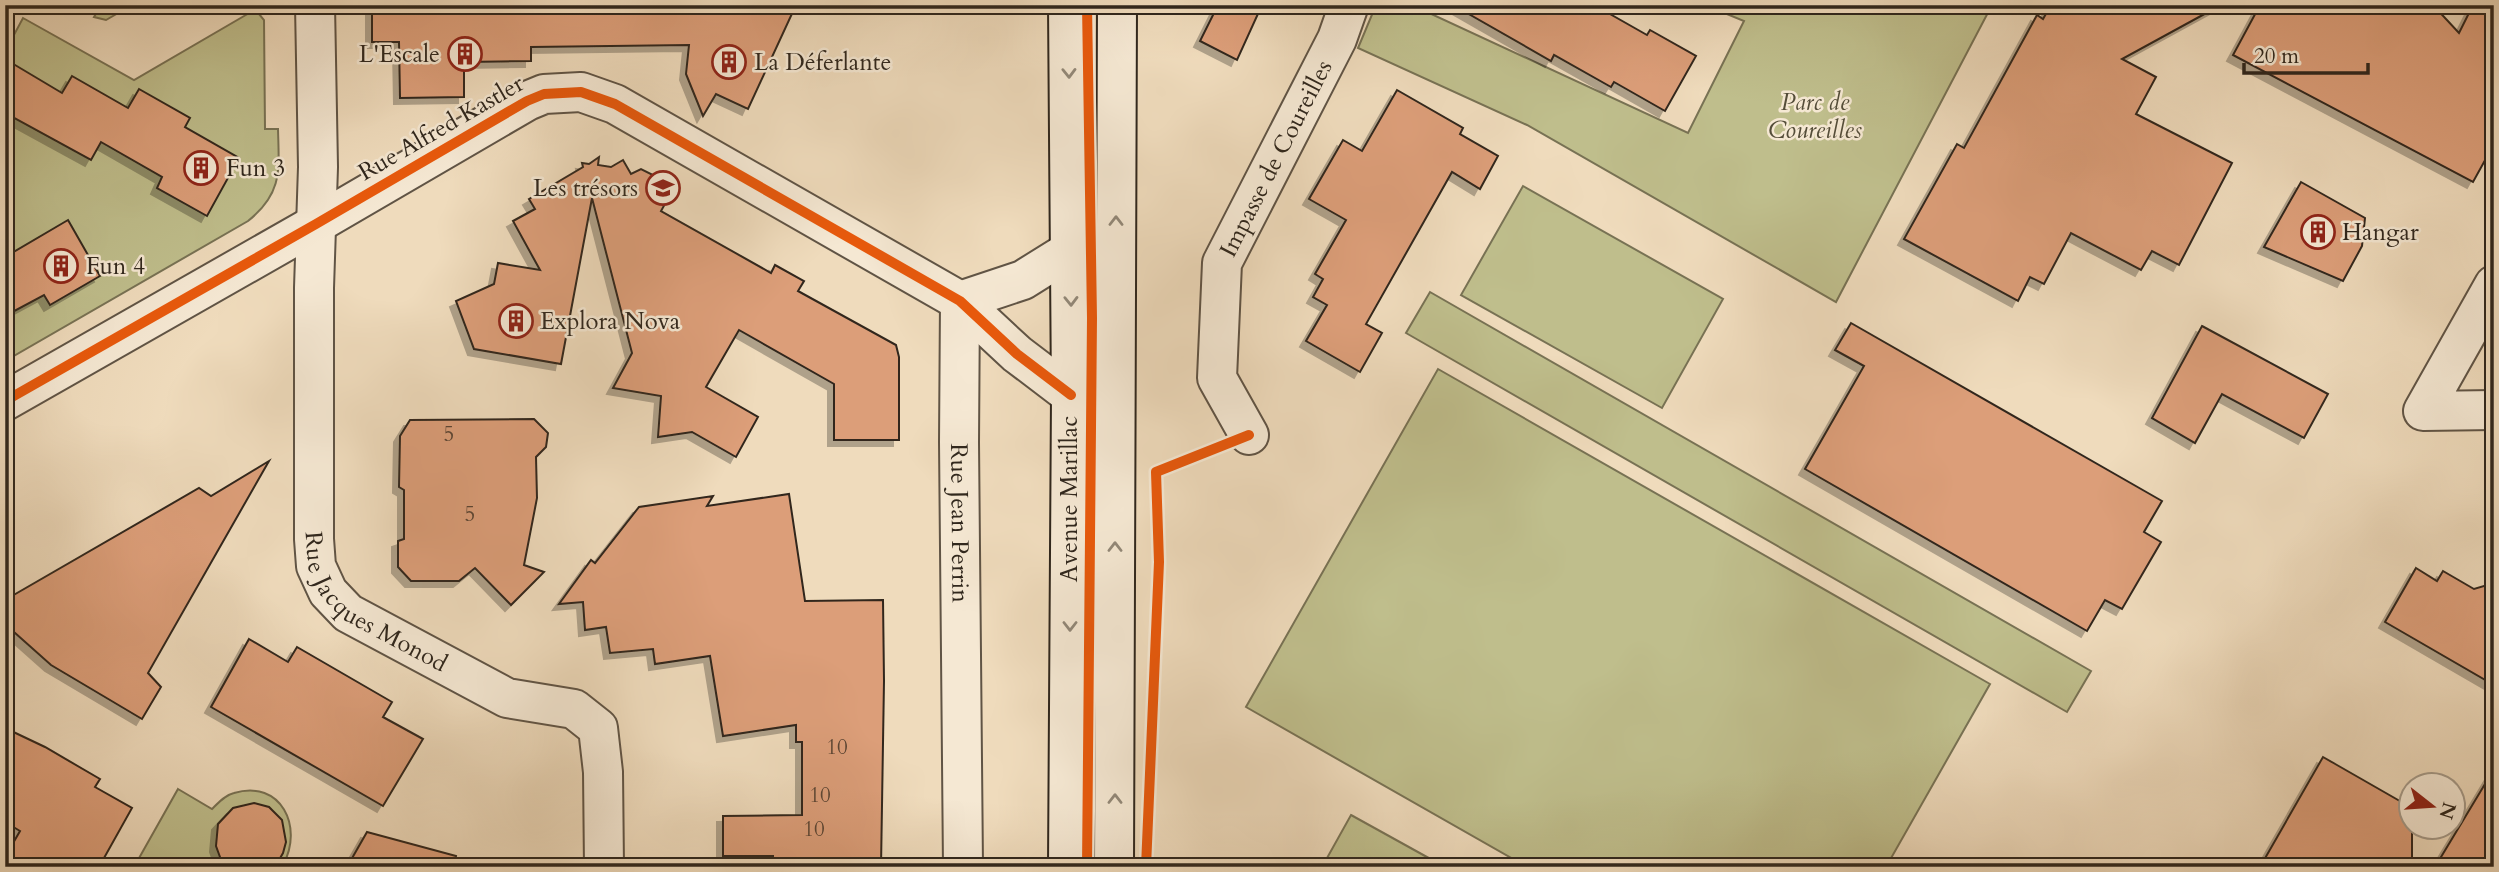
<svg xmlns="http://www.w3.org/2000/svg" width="2499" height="872" font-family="Cardo,serif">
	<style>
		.green { fill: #bfbe8c; stroke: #787254; stroke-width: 2 }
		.building { fill: #dc9e79; stroke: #30271d; stroke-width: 2; filter: url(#shadow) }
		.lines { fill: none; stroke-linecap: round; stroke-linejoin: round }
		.street-casing { stroke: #605445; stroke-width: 42 }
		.secondary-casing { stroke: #30271d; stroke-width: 42 }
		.street { stroke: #f5e8d3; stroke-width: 38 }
		.secondary { stroke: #f5e8d3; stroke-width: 38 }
		.cycleway-casing { stroke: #f5e8d3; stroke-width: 15 }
		.cycleway { stroke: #e8590c; stroke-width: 10 }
		.oneway { stroke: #928878 }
		.labels { text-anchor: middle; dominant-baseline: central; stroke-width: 5; stroke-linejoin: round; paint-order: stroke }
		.number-label { font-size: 21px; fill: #5b4534 }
		.poi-label { font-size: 24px; fill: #30271d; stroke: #f5e8d3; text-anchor: start }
		.park-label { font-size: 24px; font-style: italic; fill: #544d39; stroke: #f5e8d3 }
		.street-label { font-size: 24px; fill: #30271d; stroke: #f5e8d3 }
	</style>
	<defs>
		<filter id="shadow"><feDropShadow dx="-6" dy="6" stdDeviation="0" flood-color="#0004"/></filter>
	</defs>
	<rect width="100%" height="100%" fill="#efdbbc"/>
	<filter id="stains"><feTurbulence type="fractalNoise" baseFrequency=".00286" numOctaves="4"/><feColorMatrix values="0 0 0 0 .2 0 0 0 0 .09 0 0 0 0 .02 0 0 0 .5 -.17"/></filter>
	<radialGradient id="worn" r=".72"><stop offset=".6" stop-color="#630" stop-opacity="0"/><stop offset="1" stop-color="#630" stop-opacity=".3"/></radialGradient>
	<!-- green -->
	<g class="green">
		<path d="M 101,5 L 132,5 L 106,20 L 94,17 Z"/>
		<path d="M 1376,5 L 1412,5 L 1688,133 L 1744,21 L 1705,5 L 1992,5 L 1836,302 L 1527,125 L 1358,48 Z"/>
		<path d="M 251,12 L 259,14 L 264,20 L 265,129 L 278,129 C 279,170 283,193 248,221 L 5,361 L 5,45 L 8,46 L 23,18 L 134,80 Z"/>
		<path d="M 1523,186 L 1723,299 L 1662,408 L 1461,295 Z"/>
		<path d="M 1430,292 L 2091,671 L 2067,712 L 1406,333 Z"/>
		<path d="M 1438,369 L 1990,684 L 1886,867 L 1527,867 L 1246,707 Z"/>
		<path d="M 178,789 L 212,809 C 218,803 225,795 234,793 C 281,779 304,827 283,865 L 285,867 L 134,867 Z"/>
		<path d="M 1351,815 L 1445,867 L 1322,867 Z"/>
	</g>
	<!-- building -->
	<g class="building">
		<path d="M 372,5 L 796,5 L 748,109 L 716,94 L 703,116 L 686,74 L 689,45 L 531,47 L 531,61 L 464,62 L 464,97 L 400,98 L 399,42 L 372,42 Z"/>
		<path d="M 1218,5 L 1262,5 L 1237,60 L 1200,41 Z"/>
		<path d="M 1453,5 L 1594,5 L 1647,35 L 1650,30 L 1696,56 L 1665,111 L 1614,82 L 1611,87 L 1554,55 L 1551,61 Z"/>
		<path d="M 2051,5 L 2221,5 L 2122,59 L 2156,77 L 2136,114 L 2232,163 L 2179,265 L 2152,251 L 2141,270 L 2071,233 L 2044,284 L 2030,277 L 2018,301 L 1904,239 L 1957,144 L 1964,148 L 2037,15 L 2043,19 Z"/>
		<path d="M 2260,5 L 2433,5 L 2459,33 L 2473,5 L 2494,5 L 2494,144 L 2473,182 L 2233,55 Z"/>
		<path d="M 5,59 L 62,93 L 72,76 L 128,108 L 139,89 L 190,118 L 185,127 L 239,158 L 207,216 L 157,188 L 162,177 L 101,142 L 91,160 L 5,113 Z"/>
		<path d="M 1397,90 L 1463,128 L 1460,134 L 1498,156 L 1480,189 L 1452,172 L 1366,324 L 1382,333 L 1360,372 L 1306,341 L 1327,305 L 1313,297 L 1323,279 L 1315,274 L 1346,220 L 1309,199 L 1343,140 L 1362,151 Z"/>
		<path d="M 599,157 L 598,165 L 611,167 L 623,160 L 631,174 L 641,169 L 675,186 L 661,211 L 771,273 L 775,265 L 804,281 L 798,291 L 896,345 L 899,357 L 899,440 L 834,440 L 834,384 L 739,330 L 706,387 L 758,417 L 736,457 L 692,432 L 658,437 L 661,396 L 613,388 L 632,353 L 592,198 L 561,364 L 474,349 L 456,301 L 494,284 L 498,263 L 540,270 L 513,221 L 535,209 L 529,199 L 583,167 L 582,163 L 589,164 Z"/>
		<path d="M 2301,182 L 2365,218 L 2362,246 L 2343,281 L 2264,247 Z"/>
		<path d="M 68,220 L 100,276 L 50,305 L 44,295 L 5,316 L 5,257 Z"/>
		<path d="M 1851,323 L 2162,501 L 2144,532 L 2161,542 L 2122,609 L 2105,600 L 2087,631 L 1805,469 L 1864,366 L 1835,350 Z"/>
		<path d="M 2202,326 L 2328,394 L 2304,438 L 2222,394 L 2195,443 L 2152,418 Z"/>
		<path d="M 534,419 L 548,433 L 546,447 L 536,457 L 537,498 L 524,565 L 544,572 L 511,605 L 475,568 L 459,581 L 411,581 L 398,567 L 398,541 L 404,539 L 404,490 L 399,487 L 400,436 L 410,420 Z"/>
		<path d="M 269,461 L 148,673 L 161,687 L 142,719 L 51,665 L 5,624 L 5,600 L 199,488 L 211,496 Z"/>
		<path d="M 789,494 L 805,601 L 883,600 L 884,681 L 881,867 L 773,867 L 773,856 L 723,856 L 723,816 L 802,815 L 802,742 L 796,742 L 796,725 L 723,736 L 710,656 L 655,664 L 653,649 L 610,653 L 606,627 L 585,630 L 583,602 L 559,604 L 591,560 L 595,563 L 639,507 L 713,496 L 707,506 Z"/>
		<path d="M 2416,568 L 2437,581 L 2443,571 L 2474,589 L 2494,583 L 2494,685 L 2385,622 Z"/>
		<path d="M 249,639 L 288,662 L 297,647 L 392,702 L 383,717 L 423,739 L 383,806 L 211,707 Z"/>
		<path d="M 5,728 L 45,747 L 100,779 L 95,787 L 132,808 L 99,867 L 5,867 L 5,857 L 20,831 L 5,822 Z"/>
		<path d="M 2323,757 L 2412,808 L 2412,867 L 2260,867 Z"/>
		<path d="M 2494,769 L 2494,867 L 2435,867 Z"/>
		<path d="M 254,803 L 269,807 L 282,820 L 286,842 L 283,853 L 275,867 L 228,867 L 220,857 L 216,846 L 218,824 L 233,808 Z"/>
		<path d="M 367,832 L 456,856 L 454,867 L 347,867 Z"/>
	</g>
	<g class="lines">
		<!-- street casing -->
		<g class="street-casing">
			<g id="street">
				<path id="s1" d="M 315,5 L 318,167 L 314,288 L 314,539 L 316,566 L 328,592 L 348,613 L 507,698 L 574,709 L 598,728 L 603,772 L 604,867"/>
				<path d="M 2494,285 L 2423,411 L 2494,410"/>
				<path id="s2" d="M 960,301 L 959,442 L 963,867"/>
				<path d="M 960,301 L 1023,280 L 1071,250"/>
				<path d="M 5,401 L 316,224 L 527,101 L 544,94 L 581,92 L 615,104 L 960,301 L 1017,354 L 1071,395"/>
				<path id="s3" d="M 1249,435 L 1217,378 L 1222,263 L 1337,39 L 1349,5"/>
			</g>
		</g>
		<!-- secondary casing -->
		<g class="secondary-casing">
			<g id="secondary">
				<path d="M 1068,867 L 1071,395 L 1068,5"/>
				<path d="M 1114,867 L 1117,5"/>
			</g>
		</g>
		<!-- street -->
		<use href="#street" class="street"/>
		<!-- secondary -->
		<use href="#secondary" class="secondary"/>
		<!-- cycleway casing -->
		<g class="cycleway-casing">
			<g id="cycleway">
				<path d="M 5,401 L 316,224 L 527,101 L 544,94 L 581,92 L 615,104 L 960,301 L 1017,354 L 1071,395"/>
				<path d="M 1087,867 L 1092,318 L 1087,5"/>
				<path d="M 1146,867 L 1159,562 L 1156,472 L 1249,435"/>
			</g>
		</g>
		<!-- cycleway -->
		<use href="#cycleway" class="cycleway"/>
	</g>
	<!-- one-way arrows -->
	<defs><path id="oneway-chevron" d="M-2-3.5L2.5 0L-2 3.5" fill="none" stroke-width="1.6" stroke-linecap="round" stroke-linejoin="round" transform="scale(1.75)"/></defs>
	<g class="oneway">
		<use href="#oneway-chevron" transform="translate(1069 73) rotate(89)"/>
		<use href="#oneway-chevron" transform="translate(1116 221) rotate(-90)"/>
		<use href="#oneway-chevron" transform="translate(1071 301) rotate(89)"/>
		<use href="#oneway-chevron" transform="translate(1115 547) rotate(-90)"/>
		<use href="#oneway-chevron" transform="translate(1070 626) rotate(90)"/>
		<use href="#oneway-chevron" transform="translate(1115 799) rotate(-90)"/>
	</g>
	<!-- icons -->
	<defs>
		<g id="building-ring" transform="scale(1.75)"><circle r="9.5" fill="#f5e8d3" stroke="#8f2418" stroke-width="1.5"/><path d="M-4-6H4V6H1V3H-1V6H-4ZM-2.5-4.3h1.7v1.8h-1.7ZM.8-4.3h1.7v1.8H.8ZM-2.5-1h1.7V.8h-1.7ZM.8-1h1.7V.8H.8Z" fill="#8f2418"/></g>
		<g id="school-ring" transform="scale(1.75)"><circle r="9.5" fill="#f5e8d3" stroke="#8f2418" stroke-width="1.5"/><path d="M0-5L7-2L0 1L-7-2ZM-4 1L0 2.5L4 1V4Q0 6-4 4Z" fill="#8f2418"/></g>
	</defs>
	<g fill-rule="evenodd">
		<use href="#building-ring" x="465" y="54"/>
		<use href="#building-ring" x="729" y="62"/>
		<use href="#building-ring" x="201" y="168"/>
		<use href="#school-ring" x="663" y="188"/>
		<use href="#building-ring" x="2318" y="232"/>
		<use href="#building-ring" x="61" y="266"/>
		<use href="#building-ring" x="516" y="321"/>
	</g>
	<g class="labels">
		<!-- number labels -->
		<g class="number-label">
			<text x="449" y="434">5</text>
			<text x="470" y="514">5</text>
			<text x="837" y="747">10</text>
			<text x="820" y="795">10</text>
			<text x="814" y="829">10</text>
		</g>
		<!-- poi labels -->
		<g class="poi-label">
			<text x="440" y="54" text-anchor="end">L'Escale</text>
			<text x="754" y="62">La Déferlante</text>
			<text x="226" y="168">Fun 3</text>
			<text x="638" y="188" text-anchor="end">Les trésors</text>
			<text x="2342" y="232">Hangar</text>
			<text x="86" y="266">Fun 4</text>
			<text x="540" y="321">Explora Nova</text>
		</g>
		<!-- park labels -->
		<g class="park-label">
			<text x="1815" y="102">Parc de<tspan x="1815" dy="28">Coureilles</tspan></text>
		</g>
		<!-- street labels -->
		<g class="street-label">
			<text transform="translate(441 128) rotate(-30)">Rue Alfred Kastler</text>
			<text stroke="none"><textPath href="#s3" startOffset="298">Impasse de Coureilles</textPath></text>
			<text transform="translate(1069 499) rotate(-90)">Avenue Marillac</text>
			<text stroke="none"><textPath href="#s2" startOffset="222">Rue Jean Perrin</textPath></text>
			<text stroke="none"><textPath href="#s1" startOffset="628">Rue Jacques Monod</textPath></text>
		</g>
	</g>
	<!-- margin -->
	<rect width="2499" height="872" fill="none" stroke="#efdbbc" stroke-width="28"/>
	<rect x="7" y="7" width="2485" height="858" fill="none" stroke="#30271d" stroke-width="3.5"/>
	<rect x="14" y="14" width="2471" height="844" fill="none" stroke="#30271d" stroke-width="2"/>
	<!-- north arrow -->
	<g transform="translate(2432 806) rotate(107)"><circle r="33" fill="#f5e8d3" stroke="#a69b8a" stroke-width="2"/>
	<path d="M0-5L12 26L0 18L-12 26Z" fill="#8f2418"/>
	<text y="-10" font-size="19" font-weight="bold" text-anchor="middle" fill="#30271d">N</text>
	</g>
	<!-- scale -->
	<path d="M2244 63v10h124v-10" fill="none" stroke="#30271d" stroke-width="3.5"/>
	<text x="2254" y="63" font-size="21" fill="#30271d" stroke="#f5e8d3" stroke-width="5" paint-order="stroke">20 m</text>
	<rect width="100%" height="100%" filter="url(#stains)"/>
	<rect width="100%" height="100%" fill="url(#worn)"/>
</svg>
